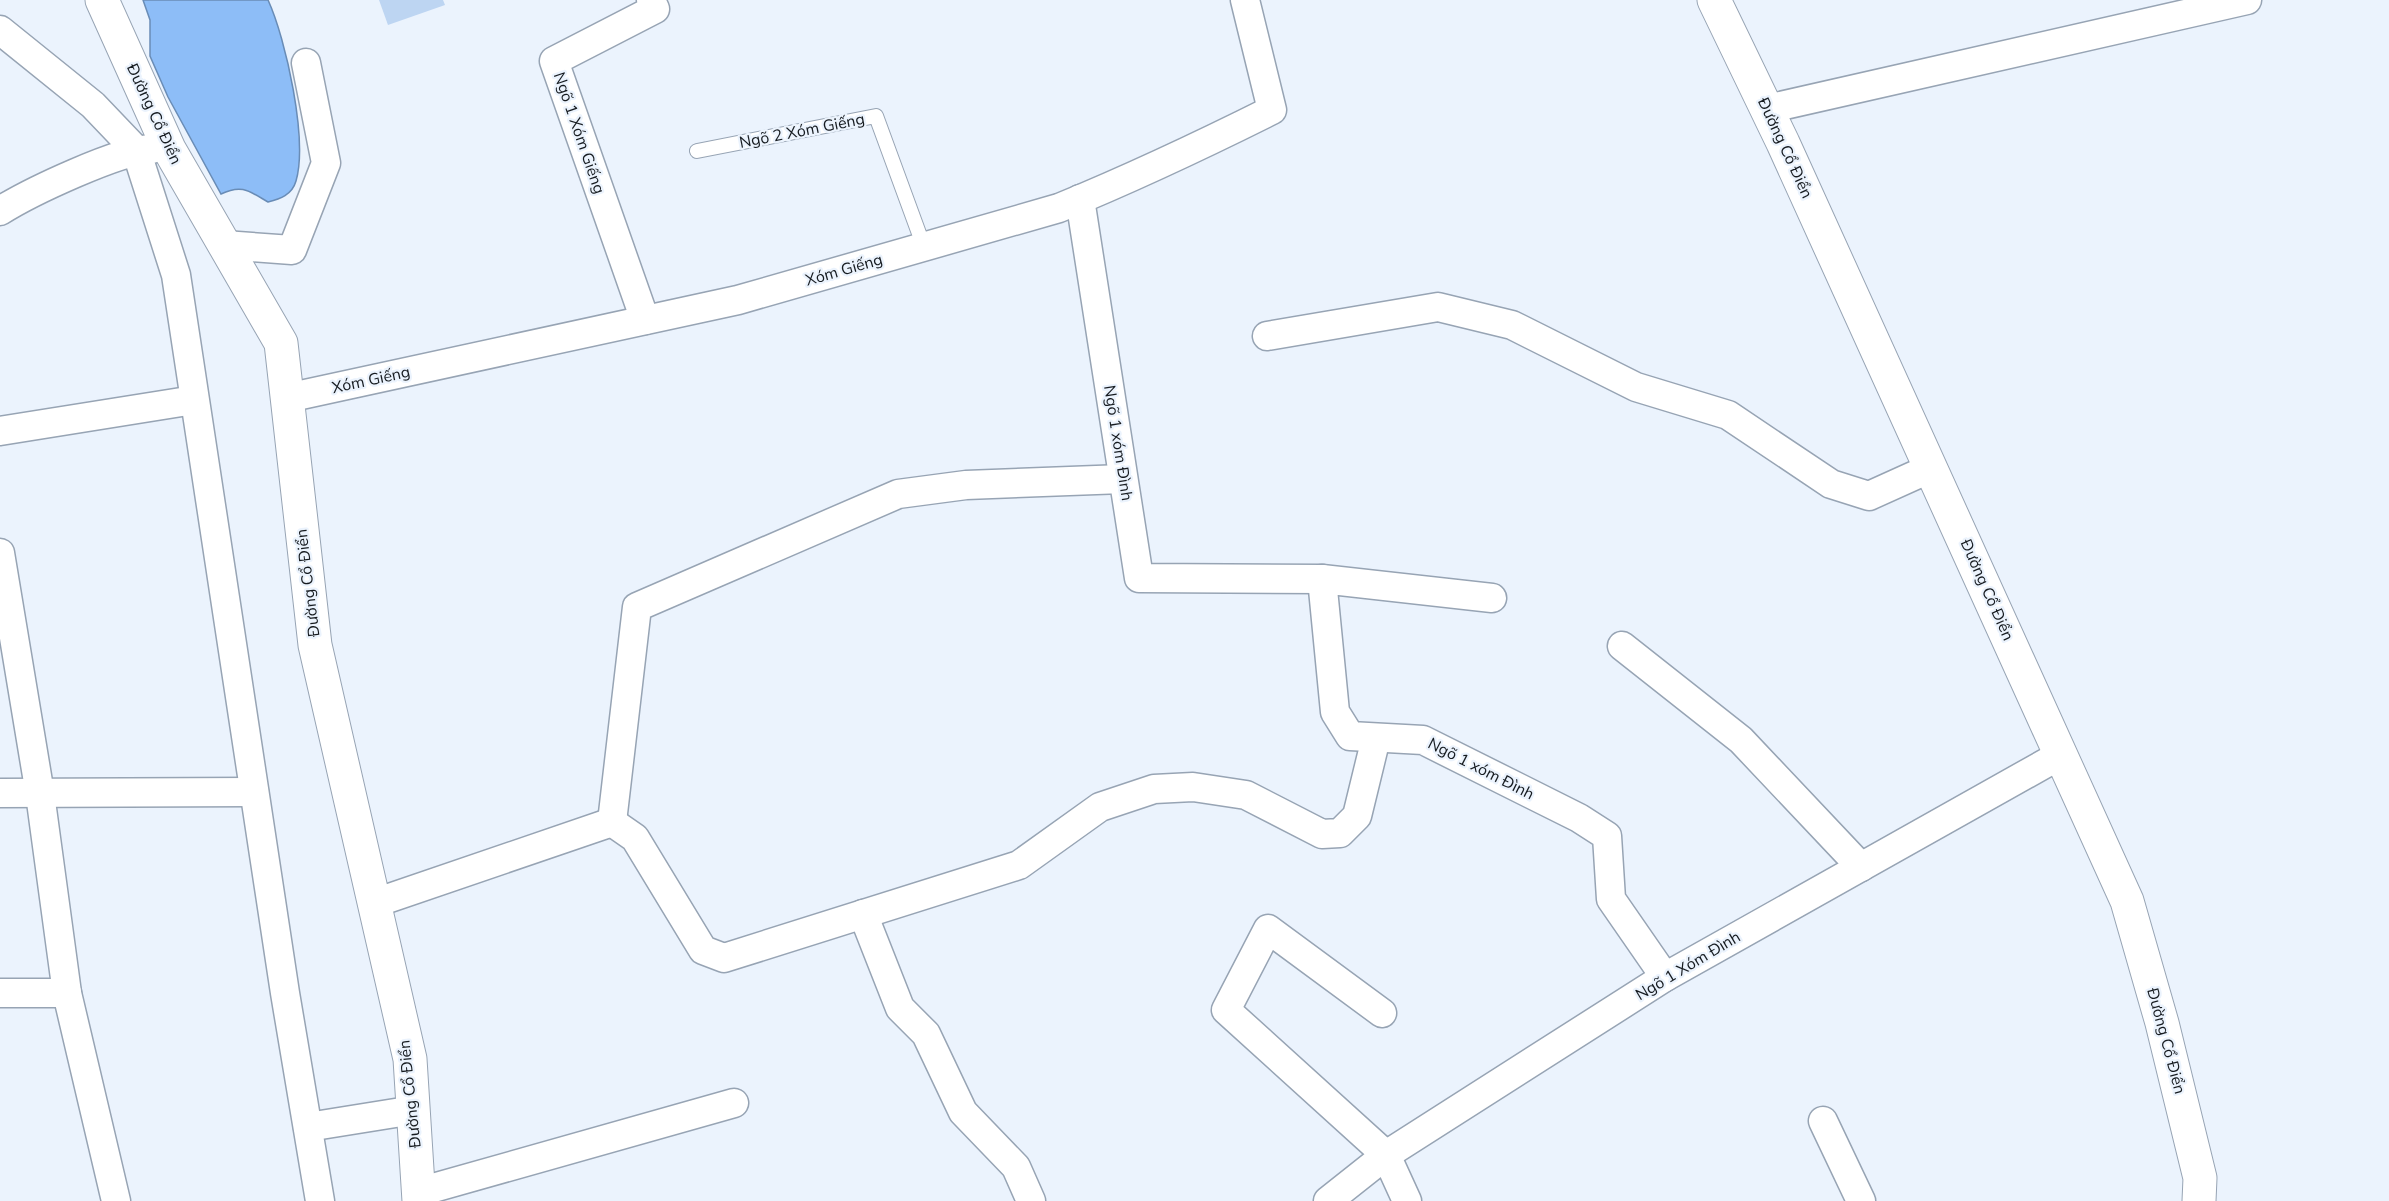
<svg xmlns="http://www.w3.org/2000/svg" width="2389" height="1201" font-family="'Nunito Sans',sans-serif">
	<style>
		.water { fill: #8dbdf7; stroke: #698cb6; stroke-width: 1.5 }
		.building { fill: #bdd5f2 }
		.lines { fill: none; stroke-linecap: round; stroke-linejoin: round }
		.service-casing { stroke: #97a4b4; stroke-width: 16 }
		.minor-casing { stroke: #97a4b4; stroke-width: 31 }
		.tertiary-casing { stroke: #97a4b4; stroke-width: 35 }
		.service { stroke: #fff; stroke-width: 14 }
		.minor { stroke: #fff; stroke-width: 28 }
		.tertiary { stroke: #fff; stroke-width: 33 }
		.labels { text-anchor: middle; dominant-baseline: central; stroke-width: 4.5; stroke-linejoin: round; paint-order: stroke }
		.street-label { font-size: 16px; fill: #161b20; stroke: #ebf3fd }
	</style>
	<rect width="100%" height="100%" fill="#ebf3fd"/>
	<!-- water -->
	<path class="water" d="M 143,0 L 268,0 C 286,39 308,140 296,181 C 292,195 280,199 268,202 C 249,191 242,184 221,194 L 168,97 L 150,56 L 150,20 Z"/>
	<!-- building -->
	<path class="building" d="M 379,0 L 443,0 L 445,5 L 388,25 Z"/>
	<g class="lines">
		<!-- service casing -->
		<g class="service-casing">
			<path id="service" d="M 697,151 L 876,116 L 924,247"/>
		</g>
		<!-- minor casing -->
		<g class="minor-casing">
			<g id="minor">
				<path d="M 0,30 L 93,105 L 136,150 L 176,275 L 285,993 L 320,1201"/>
				<path d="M 1767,109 L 2247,0"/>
				<path d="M 1080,199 L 1139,578 L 1322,579"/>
				<path d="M 0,211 C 30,192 119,150 152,149"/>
				<path d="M 224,245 L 292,250 L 326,163 L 306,63"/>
				<path d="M 645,320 L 554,61 L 655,9 L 651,0"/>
				<path d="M 1267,336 L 1438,307 L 1512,325 L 1636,387 L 1728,415 L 1831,484 L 1869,496 L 1931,468"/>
				<path d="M 287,398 L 738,300 L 1059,208 C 1132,178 1202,145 1272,110 L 1245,0"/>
				<path d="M 0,431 L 194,400"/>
				<path d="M 0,553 L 40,794 L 67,993 L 116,1201"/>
				<path d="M 1492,598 L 1322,579 L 1335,712 L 1350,736 L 1423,740 L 1579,818 L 1607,836 L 1611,899 L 1665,977"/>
				<path d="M 1622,646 L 1741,740 L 1861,867"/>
				<path d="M 0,793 L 254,792"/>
				<path d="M 612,822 L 637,607 L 898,494 L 966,485 L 1123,479"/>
				<path d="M 375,903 L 612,822 L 635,838 L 703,950 L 724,958 L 1019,865 L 1100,807 L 1154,789 L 1193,787 L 1246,795 L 1322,834 L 1340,833 L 1357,816 L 1376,738"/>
				<path d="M 863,914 L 900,1008 L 926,1034 L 963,1112 L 1016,1167 L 1031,1201"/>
				<path d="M 0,993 L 67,993"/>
				<path d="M 1382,1013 L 1268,929 L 1226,1010 L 1386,1155 L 1407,1201"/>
				<path d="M 1823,1121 L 1861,1201"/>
				<path d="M 308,1127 L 414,1110"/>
				<path d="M 419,1192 L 734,1103"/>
				<path d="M 1328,1201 L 1386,1155 L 1665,977 L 2062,754"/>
			</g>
		</g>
		<!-- tertiary casing -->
		<g class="tertiary-casing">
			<g id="tertiary">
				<path d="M 102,0 L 169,149 L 281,343 L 315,645 L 410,1059 L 419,1201"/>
				<path d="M 1714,0 L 1783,143 L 2127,901 L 2162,1023 L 2200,1178 L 2199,1201"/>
			</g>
		</g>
		<!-- service -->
		<use href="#service" class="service"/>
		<!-- minor -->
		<use href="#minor" class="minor"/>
		<!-- tertiary -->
		<use href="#tertiary" class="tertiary"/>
	</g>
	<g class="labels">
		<!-- street labels -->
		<g class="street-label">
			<text transform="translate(154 114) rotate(65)">Đường Cổ Điển</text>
			<text transform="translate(802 131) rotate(-11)">Ngõ 2 Xóm Giếng</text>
			<text transform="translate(579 133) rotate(71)">Ngõ 1 Xóm Giếng</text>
			<text transform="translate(1785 148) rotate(65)">Đường Cổ Điển</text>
			<text transform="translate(844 270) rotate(-16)">Xóm Giếng</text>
			<text transform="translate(371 380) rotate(-12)">Xóm Giếng</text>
			<text transform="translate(1118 443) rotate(81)">Ngõ 1 xóm Đình</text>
			<text transform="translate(308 583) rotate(-97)">Đường Cổ Điển</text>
			<text transform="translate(1987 590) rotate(66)">Đường Cổ Điển</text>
			<text transform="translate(1481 769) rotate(27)">Ngõ 1 xóm Đình</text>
			<text transform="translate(1688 966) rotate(-31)">Ngõ 1 Xóm Đình</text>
			<text transform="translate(2166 1041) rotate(75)">Đường Cổ Điển</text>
			<text transform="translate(410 1094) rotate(-96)">Đường Cổ Điển</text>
		</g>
	</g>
</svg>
